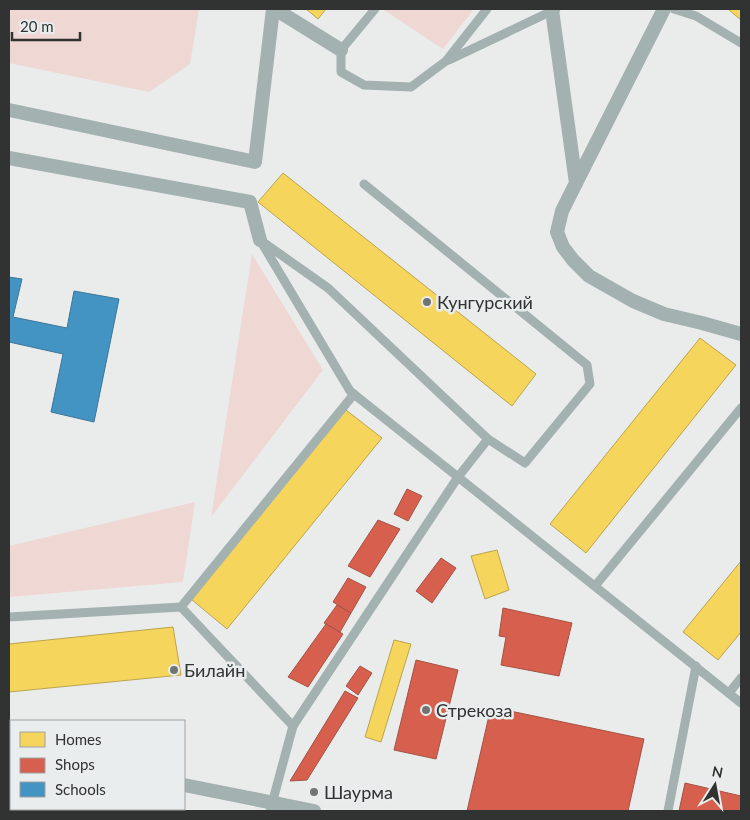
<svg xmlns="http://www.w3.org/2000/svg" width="750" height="820" font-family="Lato,sans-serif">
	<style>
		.green { fill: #efd7d4 }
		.homes { fill: #f6d55c; stroke: #bba44f }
		.shops { fill: #d6604d; stroke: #a45245 }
		.schools { fill: #4393c3; stroke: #3e7698 }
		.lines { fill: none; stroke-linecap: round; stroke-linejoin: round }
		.service { stroke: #a3b1b0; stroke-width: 9 }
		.pedestrian { stroke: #a3b1b0; stroke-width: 14 }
		.minor { stroke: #a3b1b0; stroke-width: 18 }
		.poi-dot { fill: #727373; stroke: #e9eded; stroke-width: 2 }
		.labels { text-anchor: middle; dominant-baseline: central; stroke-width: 5; stroke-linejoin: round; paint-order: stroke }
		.poi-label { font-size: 18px; fill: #313232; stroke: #e9eded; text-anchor: start }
	</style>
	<rect width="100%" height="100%" fill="#eaecec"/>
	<!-- green -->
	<g class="green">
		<path d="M 9,9 L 199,9 L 190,64 L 149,92 L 9,63 Z"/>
		<path d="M 385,9 L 474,9 L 443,49 L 384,10 Z"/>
		<path d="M 252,254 L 323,370 L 211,517 Z"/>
		<path d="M 195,502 L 183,582 L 9,597 L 9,546 Z"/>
	</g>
	<!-- homes -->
	<g class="homes">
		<path d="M 306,9 L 326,9 L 318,19 Z"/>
		<path d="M 730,9 L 741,9 L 741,20 L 729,10 Z"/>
		<path d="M 283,173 L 536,374 L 512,406 L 258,202 Z"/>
		<path d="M 700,338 L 736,365 L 586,553 L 550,524 Z"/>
		<path d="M 346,410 L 382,438 L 227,629 L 191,599 Z"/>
		<path d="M 497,550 L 509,590 L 485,599 L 471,556 Z"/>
		<path d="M 741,561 L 741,632 L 718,660 L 683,632 Z"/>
		<path d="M 173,627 L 181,675 L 9,692 L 9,644 Z"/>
		<path d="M 394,640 L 411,644 L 381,742 L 365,737 Z"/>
	</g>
	<!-- shops -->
	<g class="shops">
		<path d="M 407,489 L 422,496 L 408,521 L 394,514 Z"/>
		<path d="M 378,520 L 400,529 L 370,577 L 348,566 Z"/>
		<path d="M 441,558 L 456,568 L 432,603 L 416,591 Z"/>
		<path d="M 348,578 L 366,587 L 351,613 L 333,602 Z"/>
		<path d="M 337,605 L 351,613 L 340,632 L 324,623 Z"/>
		<path d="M 503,608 L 572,623 L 559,676 L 501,665 L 506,637 L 499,636 Z"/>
		<path d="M 326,624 L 343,634 L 308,687 L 288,677 Z"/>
		<path d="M 416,660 L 458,670 L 436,759 L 394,750 Z"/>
		<path d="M 360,666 L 372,673 L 358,695 L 346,686 Z"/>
		<path d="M 345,691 L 358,698 L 307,780 L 290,781 Z"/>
		<path d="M 491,707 L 644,739 L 628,811 L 467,811 Z"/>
		<path d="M 685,783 L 741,796 L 741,811 L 679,811 Z"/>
	</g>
	<!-- schools -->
	<path class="schools" d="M 9,277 L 22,279 L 13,317 L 67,328 L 74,291 L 119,299 L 94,422 L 51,412 L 63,354 L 9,342 Z"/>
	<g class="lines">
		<!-- service -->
		<g class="service">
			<path d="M 375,9 L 341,50 L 341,72 L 364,85 L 411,87 L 446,61 L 487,9"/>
			<path d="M 674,9 L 696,16 L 741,43"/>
			<path d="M 449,60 L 556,9"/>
			<path d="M 364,184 L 587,365 L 590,384 L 525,463 L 488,439"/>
			<path d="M 260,240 L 328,288 L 488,439 L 458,477 L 350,391 Z"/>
			<path d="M 595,586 L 741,408"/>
			<path d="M 181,607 L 354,394"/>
			<path d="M 9,617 L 181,607 L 293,726"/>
			<path d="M 729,693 L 741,678"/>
			<path d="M 270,811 L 293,726 L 458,477 L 741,703"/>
			<path d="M 668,811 L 696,666"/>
		</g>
		<!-- pedestrian -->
		<g class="pedestrian">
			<path d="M 275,9 L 341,50"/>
			<path d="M 552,10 L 576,183 L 562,211 L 557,232 L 563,247 L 573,260 L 589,276 L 633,301 L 664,314 L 702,323 L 741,334"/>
			<path d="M 9,110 L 255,162 L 273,9"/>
			<path d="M 9,158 L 250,202 L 260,240"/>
			<path d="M 576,183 L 664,9"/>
			<path d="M 9,751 L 11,751"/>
			<path d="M 184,785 L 314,811"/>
		</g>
		<!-- minor -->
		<g class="minor">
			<path d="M 9,780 L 11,781"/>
			<path d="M 147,809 L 159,811"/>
			<path d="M 100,811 L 101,809"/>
		</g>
	</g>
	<!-- markers -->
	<g class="poi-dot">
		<circle cx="427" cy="302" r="5"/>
		<circle cx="174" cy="670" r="5"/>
		<circle cx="426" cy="710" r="5"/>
		<circle cx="314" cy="792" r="5"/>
	</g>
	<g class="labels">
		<!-- poi labels -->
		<g class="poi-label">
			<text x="437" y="302">Кунгурский</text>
			<text x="184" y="670">Билайн</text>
			<text x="436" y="710">Стрекоза</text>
			<text x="324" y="792">Шаурма</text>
		</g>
	</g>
	<!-- border -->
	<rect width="750" height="820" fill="none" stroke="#313232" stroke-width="20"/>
	<!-- legend -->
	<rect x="10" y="720" width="175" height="90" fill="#e9eded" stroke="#9fa2a2"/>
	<rect x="20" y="732" width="25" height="15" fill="#f6d55c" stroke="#9fa2a2"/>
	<text x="55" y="745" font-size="15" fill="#313232">Homes</text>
	<rect x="20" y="758" width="25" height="15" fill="#d6604d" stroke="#9fa2a2"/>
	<text x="55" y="770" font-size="15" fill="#313232">Shops</text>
	<rect x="20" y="782" width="25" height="15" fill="#4393c3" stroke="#9fa2a2"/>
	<text x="55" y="795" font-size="15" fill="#313232">Schools</text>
	<!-- north arrow -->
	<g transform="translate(715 785) rotate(11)" stroke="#e9eded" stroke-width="4" paint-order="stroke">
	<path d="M0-4L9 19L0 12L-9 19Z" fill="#313232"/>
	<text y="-8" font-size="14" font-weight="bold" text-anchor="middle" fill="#313232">N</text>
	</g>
	<!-- scale -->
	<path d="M12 32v8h68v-8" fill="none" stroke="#313232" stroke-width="2.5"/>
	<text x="20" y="32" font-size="15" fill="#313232" stroke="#e9eded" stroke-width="4" paint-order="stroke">20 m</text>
</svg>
